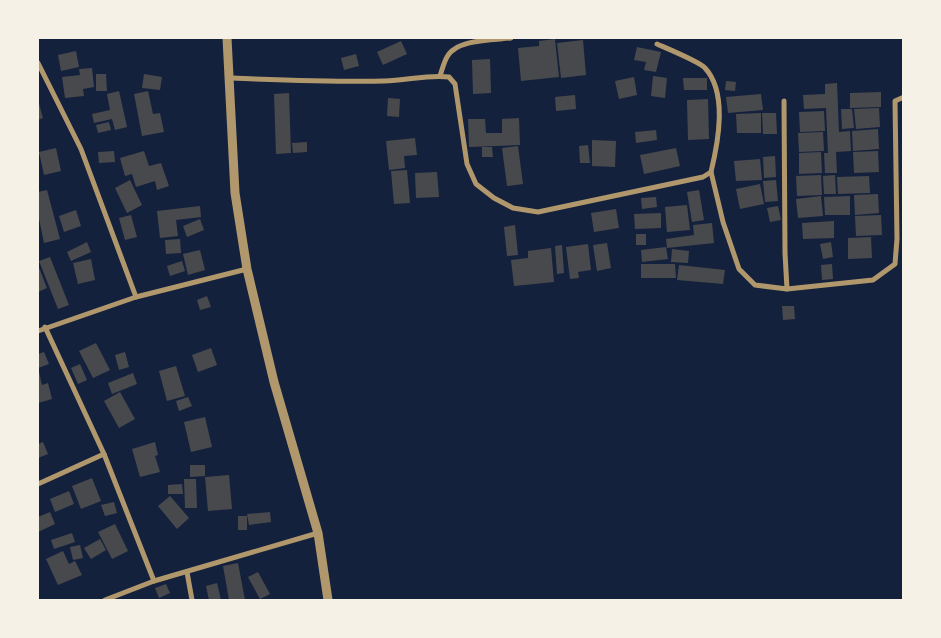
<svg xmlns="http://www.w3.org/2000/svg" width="941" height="638" font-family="Jost,sans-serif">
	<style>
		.building { fill: #48494c }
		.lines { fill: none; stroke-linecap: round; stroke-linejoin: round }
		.minor { stroke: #b1986c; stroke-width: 5 }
		.tertiary { stroke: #b1986c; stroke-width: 9 }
	</style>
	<rect width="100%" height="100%" fill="#14213d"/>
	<!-- building -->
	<g class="building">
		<path d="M 555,39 L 559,77 L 521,81 L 518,48 L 539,46 L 539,41 Z"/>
		<path d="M 583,40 L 586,75 L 561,78 L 557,43 Z"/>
		<path d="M 401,41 L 407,54 L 383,65 L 377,52 Z"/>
		<path d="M 637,47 L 661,52 L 656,72 L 644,70 L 646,62 L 634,60 Z"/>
		<path d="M 76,51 L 79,67 L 61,71 L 58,55 Z"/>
		<path d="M 356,54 L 359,66 L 344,70 L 341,58 Z"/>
		<path d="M 490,59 L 491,93 L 473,94 L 472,60 Z"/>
		<path d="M 92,68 L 94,87 L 83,89 L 84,96 L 65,98 L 62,77 L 80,75 L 79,69 Z"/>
		<path d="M 96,74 L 106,74 L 107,91 L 96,91 Z"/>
		<path d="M 144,74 L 162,77 L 160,90 L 142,88 Z"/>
		<path d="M 653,76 L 667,78 L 665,98 L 651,96 Z"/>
		<path d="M 634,77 L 637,95 L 619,99 L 615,81 Z"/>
		<path d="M 683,78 L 707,78 L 707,90 L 684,90 Z"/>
		<path d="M 726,81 L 736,82 L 735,91 L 725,90 Z"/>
		<path d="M 837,83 L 839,132 L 850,131 L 851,151 L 836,152 L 837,173 L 825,173 L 824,153 L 828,153 L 826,108 L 804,109 L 803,95 L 825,94 L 825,84 Z"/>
		<path d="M 119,91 L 127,127 L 115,130 L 112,119 L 94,123 L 92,114 L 110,110 L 107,94 Z"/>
		<path d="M 148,91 L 153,114 L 160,113 L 164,132 L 142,136 L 134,94 Z"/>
		<path d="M 881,92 L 881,107 L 850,108 L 850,93 Z"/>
		<path d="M 289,93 L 291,153 L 276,154 L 274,94 Z"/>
		<path d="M 761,94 L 763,110 L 728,113 L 726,97 Z"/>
		<path d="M 575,95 L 576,109 L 556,111 L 555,97 Z"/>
		<path d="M 388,98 L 400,99 L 399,117 L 387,116 Z"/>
		<path d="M 708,99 L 709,139 L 688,140 L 687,100 Z"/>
		<path d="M 38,100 L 43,118 L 38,120 Z"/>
		<path d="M 879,108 L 880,127 L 856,129 L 854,109 Z"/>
		<path d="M 841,109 L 852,109 L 854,128 L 842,129 Z"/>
		<path d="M 824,111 L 825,131 L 800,132 L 799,112 Z"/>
		<path d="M 761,113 L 761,133 L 737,133 L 736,114 Z"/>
		<path d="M 762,113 L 776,113 L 777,134 L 763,134 Z"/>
		<path d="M 519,118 L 520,145 L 469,147 L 468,119 L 485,119 L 486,133 L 502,133 L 502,119 Z"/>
		<path d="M 109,122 L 111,130 L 98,133 L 96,125 Z"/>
		<path d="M 878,129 L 879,149 L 853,151 L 852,131 Z"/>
		<path d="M 656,130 L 657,140 L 636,143 L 635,132 Z"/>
		<path d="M 823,132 L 824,151 L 799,152 L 798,133 Z"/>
		<path d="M 415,138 L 417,155 L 404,156 L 405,168 L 389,170 L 386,141 Z"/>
		<path d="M 592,140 L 616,141 L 615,167 L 592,166 Z"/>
		<path d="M 307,142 L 307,152 L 293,153 L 292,143 Z"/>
		<path d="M 588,145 L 590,163 L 580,163 L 579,146 Z"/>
		<path d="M 518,146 L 523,184 L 507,186 L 502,148 Z"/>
		<path d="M 482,147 L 492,147 L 493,157 L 482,157 Z"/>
		<path d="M 56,148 L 61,171 L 44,175 L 39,152 Z"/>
		<path d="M 676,148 L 680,166 L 644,174 L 640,155 Z"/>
		<path d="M 114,151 L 115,162 L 99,163 L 98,152 Z"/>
		<path d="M 144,151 L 149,166 L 161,163 L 169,186 L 157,190 L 155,181 L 136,187 L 132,174 L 125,176 L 120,158 Z"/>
		<path d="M 878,151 L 879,172 L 854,173 L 853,152 Z"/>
		<path d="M 821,152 L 822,173 L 799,174 L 799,153 Z"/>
		<path d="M 775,156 L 776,177 L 764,178 L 763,157 Z"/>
		<path d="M 760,159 L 762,180 L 736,181 L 734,161 Z"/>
		<path d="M 407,170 L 410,203 L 394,204 L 391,171 Z"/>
		<path d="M 437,172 L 439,197 L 416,198 L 415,173 Z"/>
		<path d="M 821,175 L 822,195 L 797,196 L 796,176 Z"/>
		<path d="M 835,175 L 836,194 L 824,194 L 823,176 Z"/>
		<path d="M 869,176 L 870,193 L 838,194 L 837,177 Z"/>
		<path d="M 130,180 L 142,205 L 127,213 L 115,188 Z"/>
		<path d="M 776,180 L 778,201 L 765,202 L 763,181 Z"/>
		<path d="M 760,184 L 764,204 L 740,209 L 736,189 Z"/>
		<path d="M 47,190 L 60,239 L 44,243 L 38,214 L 38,192 Z"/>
		<path d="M 699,190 L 704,220 L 692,222 L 687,192 Z"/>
		<path d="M 878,194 L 879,213 L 855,215 L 854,195 Z"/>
		<path d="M 821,196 L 823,216 L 798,218 L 796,199 Z"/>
		<path d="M 850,196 L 850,215 L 825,215 L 824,197 Z"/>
		<path d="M 656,197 L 657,207 L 642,209 L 641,198 Z"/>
		<path d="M 687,205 L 690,230 L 667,232 L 665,207 Z"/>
		<path d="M 200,206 L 201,217 L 176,220 L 178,236 L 160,238 L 157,211 Z"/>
		<path d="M 778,206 L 781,220 L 770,222 L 767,208 Z"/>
		<path d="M 616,209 L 619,228 L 594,232 L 591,213 Z"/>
		<path d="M 76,210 L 81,226 L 64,232 L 59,216 Z"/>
		<path d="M 661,213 L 661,228 L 635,229 L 634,214 Z"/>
		<path d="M 131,215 L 137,237 L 125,240 L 119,218 Z"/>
		<path d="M 881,215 L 882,235 L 856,236 L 855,216 Z"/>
		<path d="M 200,219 L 204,230 L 187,237 L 183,226 Z"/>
		<path d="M 834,221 L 834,238 L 803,239 L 802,223 Z"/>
		<path d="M 712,223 L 714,243 L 667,248 L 666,239 L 694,235 L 693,225 Z"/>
		<path d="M 515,225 L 518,255 L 507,256 L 504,227 Z"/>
		<rect x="636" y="234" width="10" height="11"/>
		<path d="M 871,237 L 872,258 L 848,259 L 848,238 Z"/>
		<path d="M 180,239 L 181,253 L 166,254 L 165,240 Z"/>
		<path d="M 87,242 L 91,252 L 71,261 L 67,252 Z"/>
		<path d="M 831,242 L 833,257 L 823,259 L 820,244 Z"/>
		<path d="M 607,243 L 611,268 L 597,271 L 593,245 Z"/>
		<path d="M 588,244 L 591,270 L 578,272 L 579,278 L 570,279 L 566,247 Z"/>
		<path d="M 562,245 L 564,273 L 557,274 L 555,246 Z"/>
		<path d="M 666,247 L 668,259 L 642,262 L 641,250 Z"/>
		<path d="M 551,248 L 554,282 L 514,286 L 511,260 L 528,258 L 528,251 Z"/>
		<path d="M 672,249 L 689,251 L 688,263 L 671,262 Z"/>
		<path d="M 200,250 L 205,270 L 188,275 L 183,254 Z"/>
		<path d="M 50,257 L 69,305 L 58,309 L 39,261 Z"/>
		<path d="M 91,259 L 95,280 L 78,284 L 73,263 Z"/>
		<path d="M 182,261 L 185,271 L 170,276 L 167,266 Z"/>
		<path d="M 641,264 L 675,264 L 676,278 L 641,278 Z"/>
		<path d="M 832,264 L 833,279 L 822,280 L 821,265 Z"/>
		<path d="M 38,265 L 47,288 L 38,292 Z"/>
		<path d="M 679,265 L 725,270 L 723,284 L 677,280 Z"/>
		<path d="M 207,296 L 211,307 L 200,310 L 197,300 Z"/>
		<path d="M 782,306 L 794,306 L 795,319 L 783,320 Z"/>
		<path d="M 96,343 L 110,370 L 93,378 L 79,351 Z"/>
		<path d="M 211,348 L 217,365 L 198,372 L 192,355 Z"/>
		<path d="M 44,352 L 49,364 L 38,368 L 38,354 Z"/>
		<path d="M 125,352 L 129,367 L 119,370 L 115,355 Z"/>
		<path d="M 80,364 L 87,380 L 78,384 L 71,368 Z"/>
		<path d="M 176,366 L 185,396 L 167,401 L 159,371 Z"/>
		<path d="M 38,372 L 39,372 L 42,385 L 48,383 L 52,399 L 38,403 Z"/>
		<path d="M 133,373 L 137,384 L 112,394 L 108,383 Z"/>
		<path d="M 120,392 L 135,419 L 119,428 L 104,401 Z"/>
		<path d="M 188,397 L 192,406 L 179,411 L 176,401 Z"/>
		<path d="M 205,417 L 212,447 L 191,452 L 184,422 Z"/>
		<path d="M 43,442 L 48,454 L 38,458 L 38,444 Z"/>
		<path d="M 155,442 L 158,455 L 155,456 L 160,472 L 140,477 L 132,449 Z"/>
		<path d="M 190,465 L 205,465 L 205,476 L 190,477 Z"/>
		<path d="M 229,475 L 232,509 L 208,511 L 205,477 Z"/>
		<path d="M 92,478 L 101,501 L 81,509 L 72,486 Z"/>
		<path d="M 184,479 L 196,479 L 197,508 L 185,508 Z"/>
		<path d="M 182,484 L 183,494 L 168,494 L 168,485 Z"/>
		<path d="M 69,491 L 74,504 L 55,512 L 50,499 Z"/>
		<path d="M 170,496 L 189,518 L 177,529 L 158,506 Z"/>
		<path d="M 114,502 L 117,513 L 105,516 L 101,505 Z"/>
		<path d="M 50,512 L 55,524 L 38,532 L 38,517 Z"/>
		<path d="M 270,512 L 271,522 L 249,525 L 247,514 Z"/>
		<rect x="238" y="516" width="9" height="14"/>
		<path d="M 115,524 L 128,551 L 112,559 L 98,532 Z"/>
		<path d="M 72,533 L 75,542 L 54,549 L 51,540 Z"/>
		<path d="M 100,539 L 106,550 L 91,559 L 84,548 Z"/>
		<path d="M 80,545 L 83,558 L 73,560 L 70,547 Z"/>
		<path d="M 63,551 L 69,564 L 75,561 L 82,575 L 58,585 L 46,559 Z"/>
		<path d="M 238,563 L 245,600 L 229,600 L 223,566 Z"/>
		<path d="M 258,572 L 270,594 L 260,599 L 248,577 Z"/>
		<path d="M 217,583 L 221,600 L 209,600 L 206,586 Z"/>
		<path d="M 166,584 L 170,593 L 159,598 L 155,588 Z"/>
	</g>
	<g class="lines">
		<!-- minor -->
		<g class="minor">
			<path d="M 38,63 L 81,149 L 136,297"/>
			<path d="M 440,76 C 442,70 444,62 447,57 C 456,39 494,40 511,38"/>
			<path d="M 229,78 C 281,80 332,82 384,81 C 406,81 428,74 449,77 L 455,84 L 467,164 L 476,184 L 494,198 L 513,208 L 538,212 L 703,177 L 711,172 C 718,143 728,93 705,68 C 700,62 666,48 657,44"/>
			<path d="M 784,101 L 785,253 L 787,289"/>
			<path d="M 711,172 L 723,222 L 739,269 L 755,285 L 787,289 L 873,280 L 895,264 L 897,239 L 895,101 L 904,97"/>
			<path d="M 45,327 L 104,454 L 154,581"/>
			<path d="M 38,331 L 136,297 L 247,269"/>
			<path d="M 38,484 L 104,454"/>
			<path d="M 187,572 L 192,600"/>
			<path d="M 105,600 L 154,581 L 318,533"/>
		</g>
		<!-- tertiary -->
		<path class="tertiary" d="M 227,38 L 235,193 L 247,269 L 274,382 L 318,533 L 328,600"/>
	</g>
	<!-- border -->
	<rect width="941" height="638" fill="none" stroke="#f6f1e7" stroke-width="78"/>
</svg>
